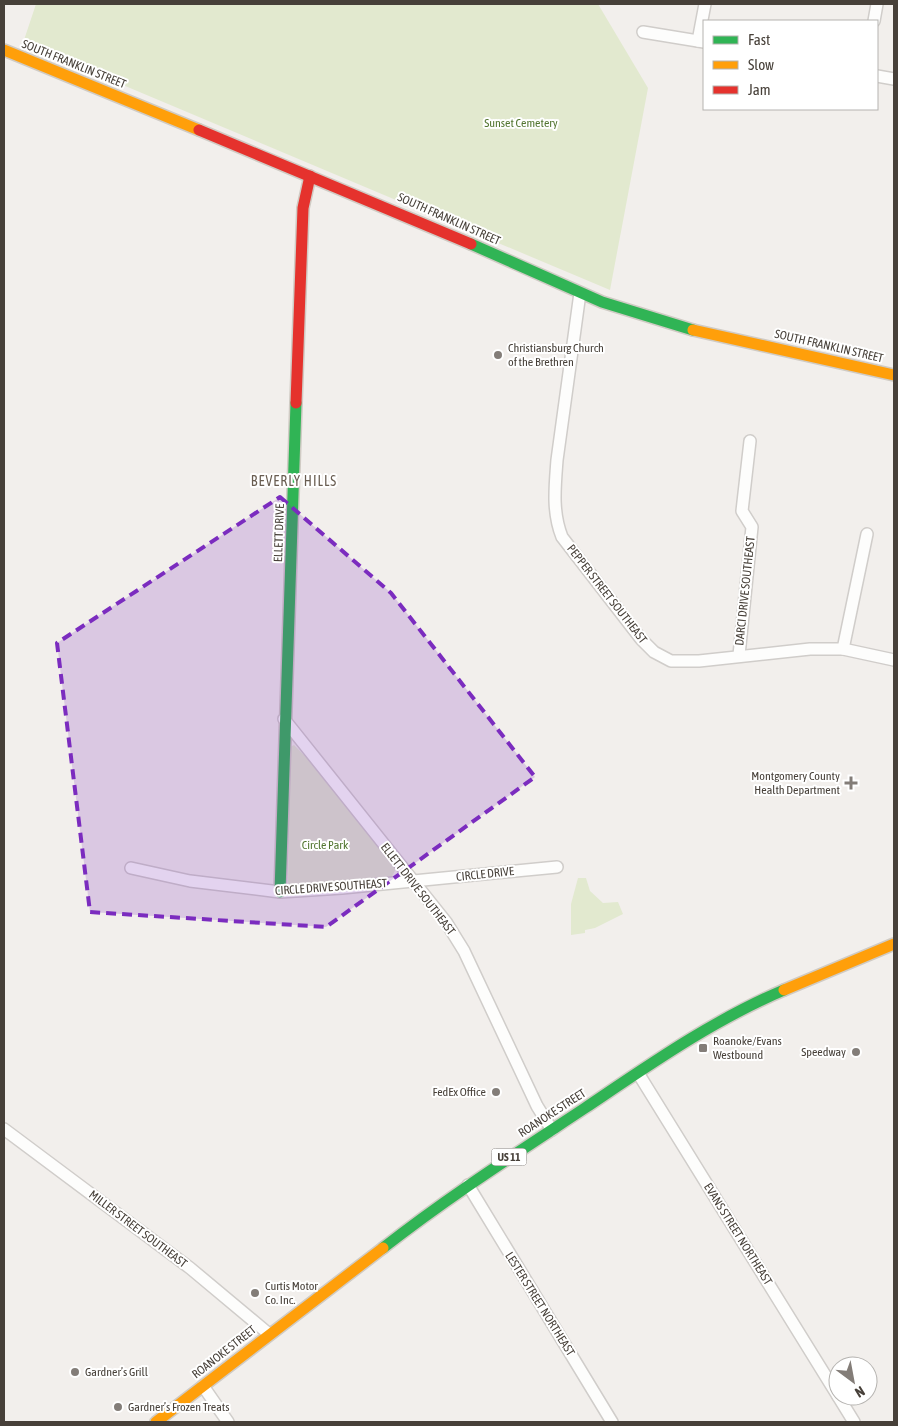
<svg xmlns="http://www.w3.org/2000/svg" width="898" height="1426" font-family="'Asap Condensed',sans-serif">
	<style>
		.green { fill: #e2e9cf }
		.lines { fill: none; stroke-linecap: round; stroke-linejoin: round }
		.street-casing { stroke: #d0cdca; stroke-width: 14 }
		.fast-casing { stroke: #d0cbc4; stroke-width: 14 }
		.slow-casing { stroke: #d0cbc4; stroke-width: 14 }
		.jam-casing { stroke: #d0cbc4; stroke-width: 14 }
		.street { stroke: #fdfdfc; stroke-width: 11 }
		.fast { stroke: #30b455; stroke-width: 11 }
		.slow { stroke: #ff9f0a; stroke-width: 11 }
		.jam { stroke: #e5322d; stroke-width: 11 }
		.marked { fill: #7b2cbf; fill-opacity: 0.2; stroke: #7b2cbf; stroke-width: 4; stroke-dasharray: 10 6; stroke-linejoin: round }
		.poi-dot { fill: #837d78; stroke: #fff; stroke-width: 2 }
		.labels { text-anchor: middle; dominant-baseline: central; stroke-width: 4; stroke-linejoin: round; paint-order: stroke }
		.shield { fill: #fff; stroke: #7e7974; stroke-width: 1 }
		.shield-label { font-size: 11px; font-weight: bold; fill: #474039 }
		.street-label { font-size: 12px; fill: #474039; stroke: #fff }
		.park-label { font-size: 12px; fill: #527530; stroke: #fff }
		.poi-label { font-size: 12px; fill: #474039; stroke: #fff; text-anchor: start }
		.neighbourhood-label { font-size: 14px; letter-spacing: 1px; fill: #695d51; stroke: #fff }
	</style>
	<rect width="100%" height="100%" fill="#f2efec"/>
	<!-- green -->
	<g class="green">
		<path d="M 36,4 L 598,4 L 648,88 L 610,290 L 23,43 Z"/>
		<path d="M 294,745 L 307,758 L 396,869 L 391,878 L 303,887 L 292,886 L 288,883 L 290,747 Z"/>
		<path d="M 578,878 L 586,878 L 590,891 L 603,903 L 618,902 L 623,914 L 595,928 L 585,930 L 585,933 L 571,935 L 571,904 Z"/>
	</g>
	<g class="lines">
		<!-- street casing -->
		<g class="street-casing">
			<g id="street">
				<path d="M 874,21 L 877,4"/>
				<path d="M 643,32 L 704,42"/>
				<path d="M 698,41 L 705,4"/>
				<path d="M 877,76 L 894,79"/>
				<path d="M 580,293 L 557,460 C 555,487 552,512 562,537 L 641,639 L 654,652 L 671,661 L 699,661 L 810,649 L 843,649 L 894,660"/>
				<path d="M 843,649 L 867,534"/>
				<path d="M 739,655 L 752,527 L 742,511 L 750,441"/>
				<path d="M 284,719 L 446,922 L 464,951 L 537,1106 L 552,1130"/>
				<path d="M 131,868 L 190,881 L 280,892 L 342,888 L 557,867"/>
				<path d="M 638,1073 L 838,1396"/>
				<path d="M 4,1129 L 190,1268 L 269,1334"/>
				<path d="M 468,1185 L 612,1422"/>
				<path d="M 203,1386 L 228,1422"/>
				<path d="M 838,1396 L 854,1422"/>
			</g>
		</g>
		<!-- fast casing -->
		<g class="fast-casing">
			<g id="fast">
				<path d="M 471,244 L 602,302 L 693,330"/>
				<path d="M 280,892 L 296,403"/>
				<path d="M 383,1248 C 448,1197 517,1153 585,1108 C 649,1065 713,1020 784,990"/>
			</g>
		</g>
		<!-- slow casing -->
		<g class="slow-casing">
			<g id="slow">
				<path d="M 4,50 L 199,130"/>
				<path d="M 693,330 L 894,375"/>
				<path d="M 784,990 L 894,944"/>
				<path d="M 156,1422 L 383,1248"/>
			</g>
		</g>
		<!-- jam casing -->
		<g class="jam-casing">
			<g id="jam">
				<path d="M 199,130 L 471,244"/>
				<path d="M 296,403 L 303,208 L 310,176"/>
			</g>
		</g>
		<!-- street -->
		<use href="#street" class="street"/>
		<!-- fast -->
		<use href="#fast" class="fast"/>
		<!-- slow -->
		<use href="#slow" class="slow"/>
		<!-- jam -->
		<use href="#jam" class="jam"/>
	</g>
	<!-- marked area -->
	<path class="marked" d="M 280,497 L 391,593 L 535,777 L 326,927 L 90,912 L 57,643 Z"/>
	<!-- markers -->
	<g class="poi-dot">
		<circle cx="498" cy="355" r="5"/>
		<path d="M848.5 775.5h5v5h5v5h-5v5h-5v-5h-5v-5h5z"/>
		<rect x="698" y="1043" width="10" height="10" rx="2.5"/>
		<circle cx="856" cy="1052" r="5"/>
		<circle cx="496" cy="1092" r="5"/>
		<circle cx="255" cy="1293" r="5"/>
		<circle cx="75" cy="1372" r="5"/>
		<circle cx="118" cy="1407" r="5"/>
	</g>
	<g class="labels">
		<!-- shield labels -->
		<rect class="shield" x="491.5" y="1148.5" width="35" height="17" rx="4"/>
		<g class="shield-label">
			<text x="509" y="1157">US 11</text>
		</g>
		<!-- street labels -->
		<g class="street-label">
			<text transform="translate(74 64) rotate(22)">SOUTH FRANKLIN STREET</text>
			<text transform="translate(449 219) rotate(24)">SOUTH FRANKLIN STREET</text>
			<text transform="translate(829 346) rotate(13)">SOUTH FRANKLIN STREET</text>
			<text transform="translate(279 533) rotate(-88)">ELLETT DRIVE</text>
			<text transform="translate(745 591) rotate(-84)">DARCI DRIVE SOUTHEAST</text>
			<text transform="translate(607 594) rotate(52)">PEPPER STREET SOUTHEAST</text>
			<text transform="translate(485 874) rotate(-6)">CIRCLE DRIVE</text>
			<text transform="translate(331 887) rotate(-4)">CIRCLE DRIVE SOUTHEAST</text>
			<text transform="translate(418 889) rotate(52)">ELLETT DRIVE SOUTHEAST</text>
			<text transform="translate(552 1113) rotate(-33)">ROANOKE STREET</text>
			<text transform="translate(138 1229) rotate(37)">MILLER STREET SOUTHEAST</text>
			<text transform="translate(738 1234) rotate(58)">EVANS STREET NORTHEAST</text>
			<text transform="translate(540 1304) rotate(58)">LESTER STREET NORTHEAST</text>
			<text transform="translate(224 1352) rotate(-38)">ROANOKE STREET</text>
		</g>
		<!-- park labels -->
		<g class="park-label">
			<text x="521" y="123">Sunset Cemetery</text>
			<text x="325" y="845">Circle Park</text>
		</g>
		<!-- poi labels -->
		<g class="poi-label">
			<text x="508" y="348">Christiansburg Church<tspan x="508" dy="14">of the Brethren</tspan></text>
			<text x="840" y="776" text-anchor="end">Montgomery County<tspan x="840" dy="14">Health Department</tspan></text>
			<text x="713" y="1041">Roanoke/Evans<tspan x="713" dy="14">Westbound</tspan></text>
			<text x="846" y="1052" text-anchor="end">Speedway</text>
			<text x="486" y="1092" text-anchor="end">FedEx Office</text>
			<text x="265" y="1286">Curtis Motor<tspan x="265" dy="14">Co. Inc.</tspan></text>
			<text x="85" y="1372">Gardner’s Grill</text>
			<text x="128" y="1407">Gardner’s Frozen Treats</text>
		</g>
		<!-- neighbourhood labels -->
		<g class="neighbourhood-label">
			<text x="294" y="481">BEVERLY HILLS</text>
		</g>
	</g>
	<!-- border -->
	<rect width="898" height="1426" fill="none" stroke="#474039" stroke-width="10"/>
	<!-- legend -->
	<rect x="703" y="20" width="175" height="90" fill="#ffffff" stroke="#b5b3b0"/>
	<rect x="713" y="36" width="25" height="8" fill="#30b455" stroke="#b5b3b0"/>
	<text x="748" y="45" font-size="15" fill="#474039">Fast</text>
	<rect x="713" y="61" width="25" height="8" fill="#ff9f0a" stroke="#b5b3b0"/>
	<text x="748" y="70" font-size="15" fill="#474039">Slow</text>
	<rect x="713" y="86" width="25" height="8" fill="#e5322d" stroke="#b5b3b0"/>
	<text x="748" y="95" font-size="15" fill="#474039">Jam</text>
	<!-- north arrow -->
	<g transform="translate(853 1381) rotate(148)"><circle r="24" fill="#ffffff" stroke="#b5b3b0"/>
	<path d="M0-4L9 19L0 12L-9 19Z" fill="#837d78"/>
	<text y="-8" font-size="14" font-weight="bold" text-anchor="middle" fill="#474039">N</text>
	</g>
</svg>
